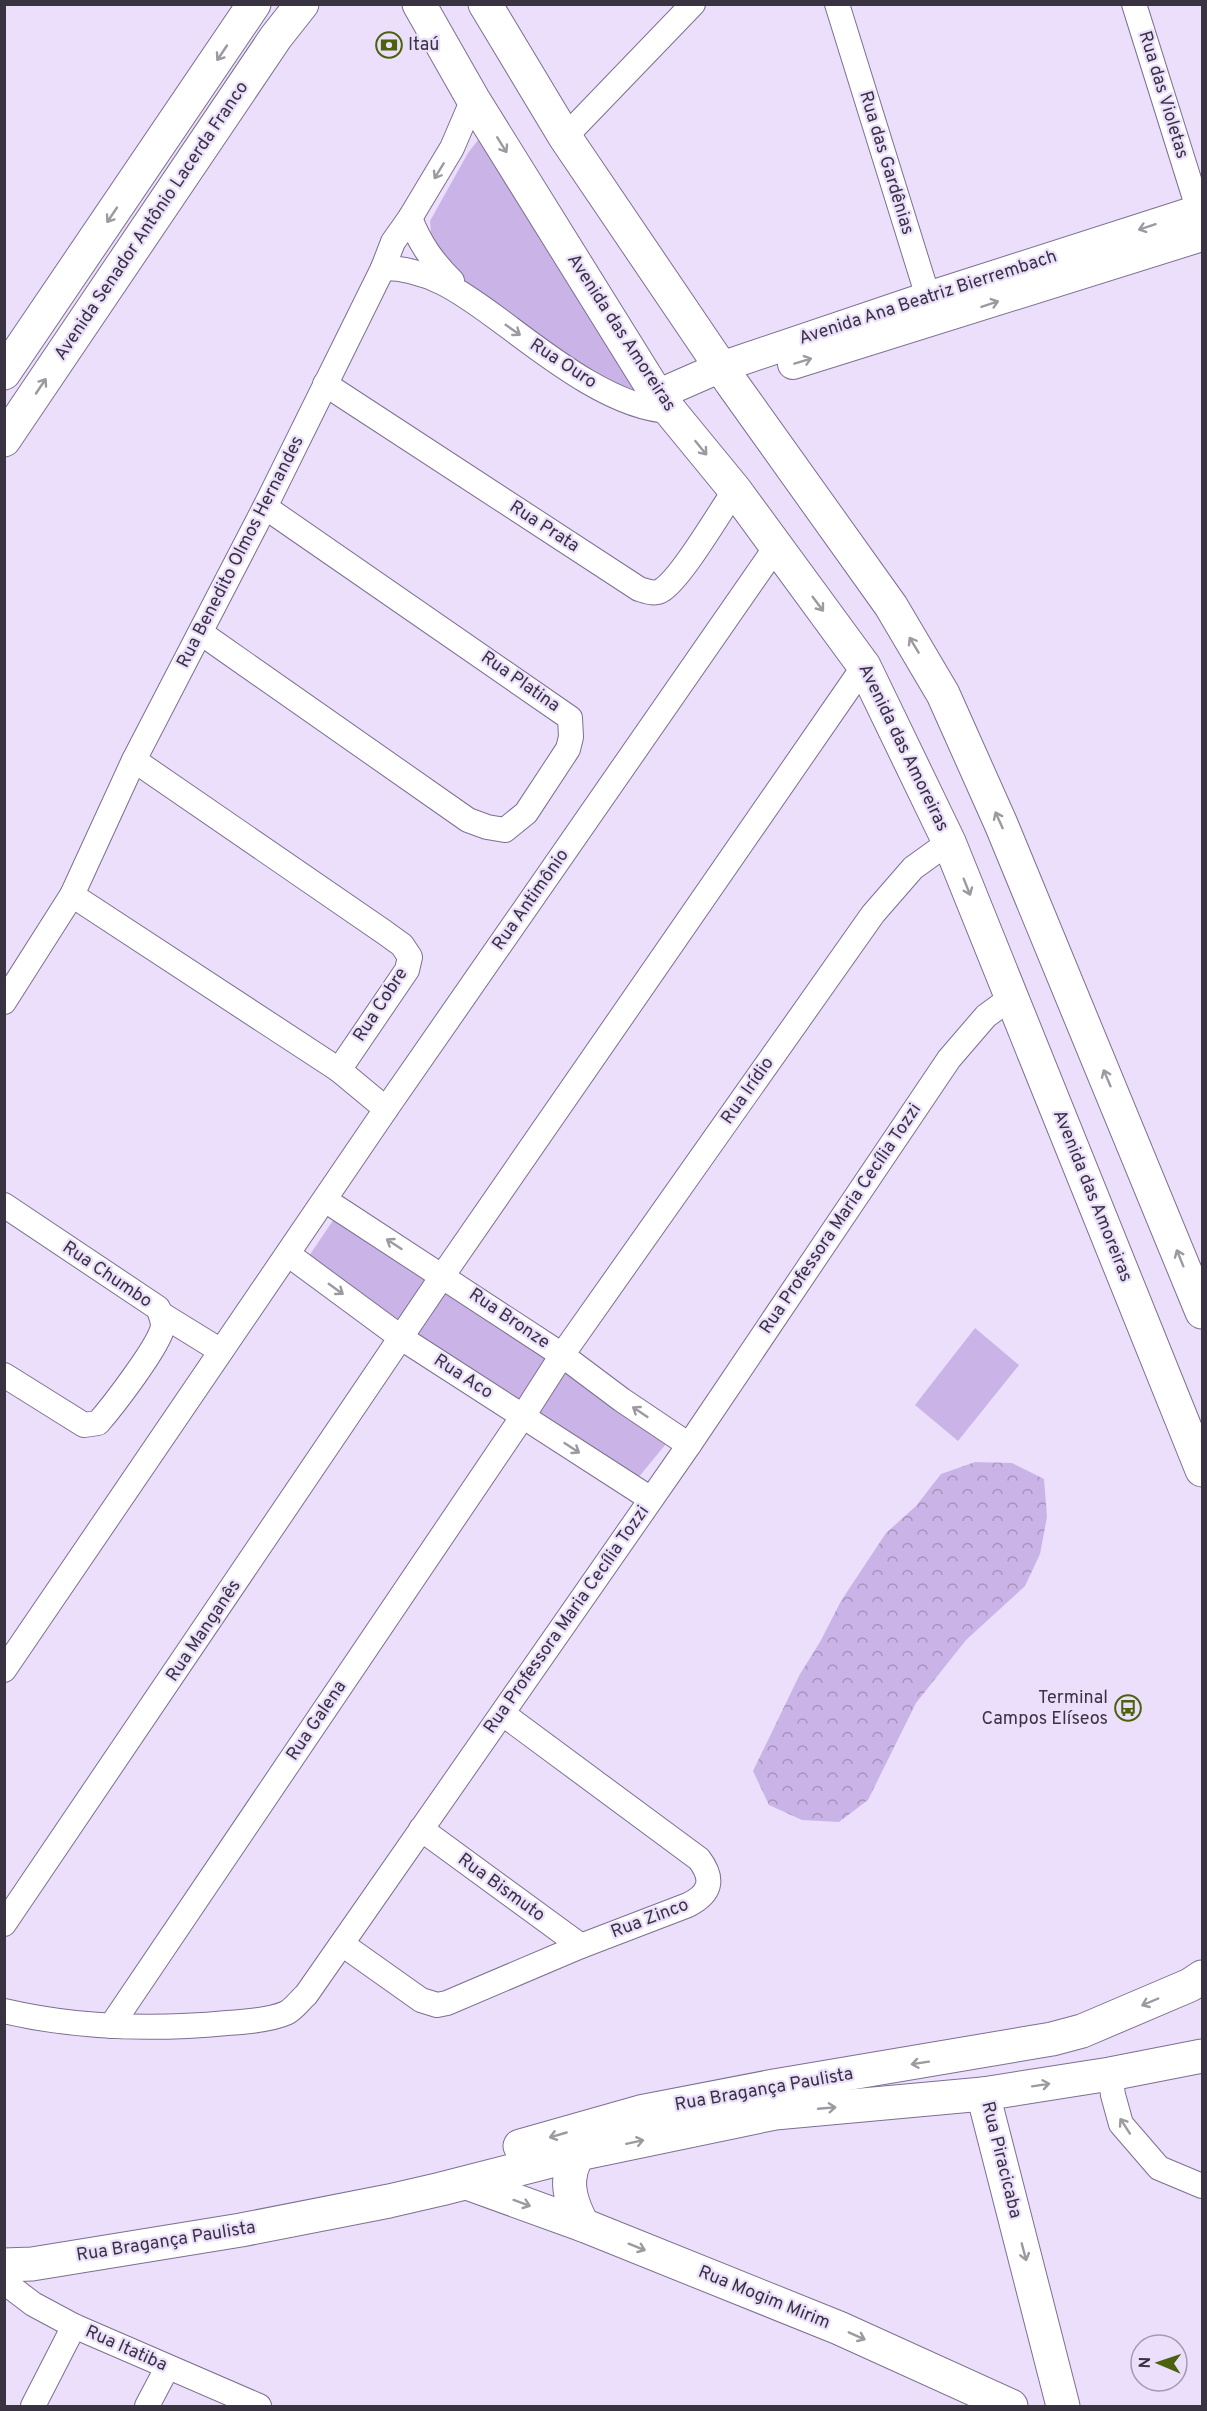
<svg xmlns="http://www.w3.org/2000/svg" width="1207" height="2411" font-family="Overpass,sans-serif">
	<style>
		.forest { fill: url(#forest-crowns) }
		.green { fill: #cab4e7 }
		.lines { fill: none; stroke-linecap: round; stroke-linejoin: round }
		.minor-casing { stroke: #7d6f90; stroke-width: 26 }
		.tertiary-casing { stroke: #7d6f90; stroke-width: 32 }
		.primary-casing { stroke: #7d6f90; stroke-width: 35 }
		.minor { stroke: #fff; stroke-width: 24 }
		.tertiary { stroke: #fff; stroke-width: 30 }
		.primary { stroke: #fff; stroke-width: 33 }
		.oneway { stroke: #9c99a0 }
		.labels { text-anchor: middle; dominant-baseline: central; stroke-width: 4.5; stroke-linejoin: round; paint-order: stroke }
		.poi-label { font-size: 18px; fill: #393341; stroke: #ebdffc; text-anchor: start }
		.street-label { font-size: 18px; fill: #393341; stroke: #ebdffc }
	</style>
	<defs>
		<pattern id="forest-crowns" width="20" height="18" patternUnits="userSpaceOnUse" patternTransform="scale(1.5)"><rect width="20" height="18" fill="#cab4e7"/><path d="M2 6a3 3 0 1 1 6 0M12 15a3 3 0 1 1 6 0" fill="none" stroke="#a593bd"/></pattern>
	</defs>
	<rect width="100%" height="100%" fill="#ebdffc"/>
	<!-- forest -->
	<path class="forest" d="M 975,1462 L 1012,1463 L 1044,1479 L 1047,1517 L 1040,1554 L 1025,1586 L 966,1640 L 916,1703 L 868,1800 L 839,1822 L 802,1820 L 769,1805 L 753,1771 L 800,1674 L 820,1642 L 841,1601 L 886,1533 L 916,1506 L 941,1474 Z"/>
	<!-- green -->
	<g class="green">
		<path d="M 478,140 L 633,370 L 653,402 L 621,392 L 463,287 L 432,244 L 430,221 L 468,153 Z"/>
		<path d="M 338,1213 L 670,1439 L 633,1484 L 305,1262 Z"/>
		<path d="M 975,1328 L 1019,1365 L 958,1441 L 915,1405 Z"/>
	</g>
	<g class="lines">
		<!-- minor casing -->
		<g class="minor-casing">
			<g id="minor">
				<path d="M 837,4 L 933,313"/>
				<path d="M 1134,4 L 1202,221"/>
				<path d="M 565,137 L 693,4"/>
				<path d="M 410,218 C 420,244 433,262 452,281"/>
				<path d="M 383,268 C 431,268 465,295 502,322 C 546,355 614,409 670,411"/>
				<path d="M 325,384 L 639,589 C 646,591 655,595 662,590 C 682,577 719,513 735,490"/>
				<path d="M 201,633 L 468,820 L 487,827 L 505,830 L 526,813 L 568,749 L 571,737 L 570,718 L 265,507"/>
				<path d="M 134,760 L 384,932 L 402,945 L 410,957 L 407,970 L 339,1070"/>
				<path d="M 72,895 L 339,1070 L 386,1109"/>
				<path d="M 4,1002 L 72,895 L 134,760 L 265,507 L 383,268 L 393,242 L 410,218 L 452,148 L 473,99"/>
				<path d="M 325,1200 L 562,1355 L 622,1400 L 689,1445"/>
				<path d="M 4,1205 L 158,1308 C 160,1313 163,1320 163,1326 C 160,1345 112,1407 98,1423 L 84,1425 L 4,1375"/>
				<path d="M 289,1255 L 403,1339 L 651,1499"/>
				<path d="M 161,1314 L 221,1351"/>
				<path d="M 4,1670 L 386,1109 L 776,547"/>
				<path d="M 421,1829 L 581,1946"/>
				<path d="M 4,1924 L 443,1275 L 864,666"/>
				<path d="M 342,1944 L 421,2000 L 437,2005 L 447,2003 L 581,1946 L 688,1905 C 710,1894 715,1880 699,1859 L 503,1714"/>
				<path d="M 4,2011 C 77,2028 154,2030 227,2023 C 244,2022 271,2020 286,2013 C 293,2010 300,2000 306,1995 L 689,1445 L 949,1059 L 986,1016 L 1012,997"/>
				<path d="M 111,2026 L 523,1416 L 562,1355 L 873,914 L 913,868 L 949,842"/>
				<path d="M 1110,2074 L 1113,2095 L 1121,2124 L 1159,2168 L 1202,2186"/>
				<path d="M 4,2275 L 12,2288 L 33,2304 L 74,2326 L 259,2406"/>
				<path d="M 33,2406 L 74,2326"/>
				<path d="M 147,2406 L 167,2368"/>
			</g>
		</g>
		<!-- tertiary casing -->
		<g class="tertiary-casing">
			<g id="tertiary">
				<path d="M 793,364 L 1202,236"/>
				<path d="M 657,395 L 721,367 L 928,297 L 1202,209"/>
			</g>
		</g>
		<!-- primary casing -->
		<g class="primary-casing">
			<g id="primary">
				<path d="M 419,4 L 473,99 L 657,395 L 735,490 L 864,666 L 949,842 L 1202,1470"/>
				<path d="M 485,4 L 565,137 L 731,382 L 891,606 L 943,694 L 1001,824 L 1202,1312"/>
				<path d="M 4,373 L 254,4"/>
				<path d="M 4,440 L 276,37 L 302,4"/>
				<path d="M 983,2094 L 1063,2406"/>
				<path d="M 520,2146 L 640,2112 L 774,2086 L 1052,2039 L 1082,2031 L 1190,1985 L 1202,1977"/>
				<path d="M 467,2183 L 583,2225 L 839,2328 L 1011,2406"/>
				<path d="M 583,2225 C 565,2193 563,2167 590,2140"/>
				<path d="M 4,2265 L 32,2264 L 241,2230 L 389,2201 L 441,2189 L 578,2154 L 775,2113 L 983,2094 L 1110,2074 L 1202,2056"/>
			</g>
		</g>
		<!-- minor -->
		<use href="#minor" class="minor"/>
		<!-- tertiary -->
		<use href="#tertiary" class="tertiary"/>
		<!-- primary -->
		<use href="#primary" class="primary"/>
	</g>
	<!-- one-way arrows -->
	<defs><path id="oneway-shaft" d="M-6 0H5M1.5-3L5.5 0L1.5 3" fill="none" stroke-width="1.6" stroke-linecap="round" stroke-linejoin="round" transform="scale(1.5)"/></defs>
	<g class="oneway">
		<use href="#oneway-shaft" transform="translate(222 53) rotate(124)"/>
		<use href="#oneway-shaft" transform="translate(502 145) rotate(58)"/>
		<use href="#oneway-shaft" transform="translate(439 171) rotate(121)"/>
		<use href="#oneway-shaft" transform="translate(112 215) rotate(124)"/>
		<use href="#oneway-shaft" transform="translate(1147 227) rotate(162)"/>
		<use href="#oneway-shaft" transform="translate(990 304) rotate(-18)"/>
		<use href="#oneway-shaft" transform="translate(513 330) rotate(35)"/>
		<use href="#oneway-shaft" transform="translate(803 361) rotate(-17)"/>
		<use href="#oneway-shaft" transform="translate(41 386) rotate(-56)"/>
		<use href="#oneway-shaft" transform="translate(701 448) rotate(51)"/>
		<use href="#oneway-shaft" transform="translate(818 604) rotate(53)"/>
		<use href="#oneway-shaft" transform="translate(914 645) rotate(-121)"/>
		<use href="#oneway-shaft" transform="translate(999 820) rotate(-114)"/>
		<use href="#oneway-shaft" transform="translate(967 887) rotate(68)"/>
		<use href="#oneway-shaft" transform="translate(1107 1078) rotate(-113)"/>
		<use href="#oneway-shaft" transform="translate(394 1244) rotate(-147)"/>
		<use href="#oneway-shaft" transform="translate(1180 1258) rotate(-112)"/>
		<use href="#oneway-shaft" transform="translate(336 1289) rotate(36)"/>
		<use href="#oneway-shaft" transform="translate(640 1412) rotate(-146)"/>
		<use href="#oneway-shaft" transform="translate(572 1448) rotate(33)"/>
		<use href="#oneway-shaft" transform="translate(1150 2002) rotate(157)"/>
		<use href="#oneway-shaft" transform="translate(920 2063) rotate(171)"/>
		<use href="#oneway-shaft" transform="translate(1041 2085) rotate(-9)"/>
		<use href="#oneway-shaft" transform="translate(827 2108) rotate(-5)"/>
		<use href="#oneway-shaft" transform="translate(1125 2126) rotate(-123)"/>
		<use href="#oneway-shaft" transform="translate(558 2135) rotate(164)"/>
		<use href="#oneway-shaft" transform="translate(635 2142) rotate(-12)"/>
		<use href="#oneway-shaft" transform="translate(522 2203) rotate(20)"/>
		<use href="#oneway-shaft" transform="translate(637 2247) rotate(22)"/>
		<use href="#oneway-shaft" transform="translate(1024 2252) rotate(75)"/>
		<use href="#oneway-shaft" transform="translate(857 2336) rotate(24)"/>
	</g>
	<!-- icons -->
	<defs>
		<g id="bank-ring" transform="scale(1.35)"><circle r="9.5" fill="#ebdffc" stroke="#4b610d" stroke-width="1.5"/><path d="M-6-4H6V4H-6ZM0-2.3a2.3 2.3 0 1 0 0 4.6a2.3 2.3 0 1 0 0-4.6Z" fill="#4b610d"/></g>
		<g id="bus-ring" transform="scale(1.35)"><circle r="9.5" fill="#ebdffc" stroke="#4b610d" stroke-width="1.5"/><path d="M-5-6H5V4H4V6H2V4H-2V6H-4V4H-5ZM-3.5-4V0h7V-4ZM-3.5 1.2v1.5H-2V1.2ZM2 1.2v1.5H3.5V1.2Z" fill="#4b610d"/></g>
	</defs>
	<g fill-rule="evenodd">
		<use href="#bank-ring" x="389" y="45"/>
		<use href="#bus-ring" x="1128" y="1708"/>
	</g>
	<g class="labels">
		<!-- poi labels -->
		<g class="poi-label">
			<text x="408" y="45">Itaú</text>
			<text x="1108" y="1698" text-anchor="end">Terminal<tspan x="1108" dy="21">Campos Elíseos</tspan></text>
		</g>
		<!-- street labels -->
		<g class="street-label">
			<text transform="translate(1163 95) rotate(73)">Rua das Violetas</text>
			<text transform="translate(886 163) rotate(73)">Rua das Gardênias</text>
			<text transform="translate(152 221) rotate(-56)">Avenida Senador Antônio Lacerda Franco</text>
			<text transform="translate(928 298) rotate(-18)">Avenida Ana Beatriz Bierrembach</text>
			<text transform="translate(621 333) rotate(57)">Avenida das Amoreiras</text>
			<text transform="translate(563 364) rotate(33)">Rua Ouro</text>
			<text transform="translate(544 527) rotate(33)">Rua Prata</text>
			<text transform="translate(241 552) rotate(-63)">Rua Benedito Olmos Hernandes</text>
			<text transform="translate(520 682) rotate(35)">Rua Platina</text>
			<text transform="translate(903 748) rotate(64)">Avenida das Amoreiras</text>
			<text transform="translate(531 900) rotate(-55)">Rua Antimônio</text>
			<text transform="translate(381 1005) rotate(-57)">Rua Cobre</text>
			<text transform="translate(748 1091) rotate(-55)">Rua Irídio</text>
			<text transform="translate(1092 1196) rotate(68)">Avenida das Amoreiras</text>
			<text transform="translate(841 1219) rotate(-56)">Rua Professora Maria Cecília Tozzi</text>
			<text transform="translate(107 1275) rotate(34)">Rua Chumbo</text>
			<text transform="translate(509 1319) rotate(34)">Rua Bronze</text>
			<text transform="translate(463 1377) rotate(33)">Rua Aco</text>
			<text transform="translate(567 1620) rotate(-55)">Rua Professora Maria Cecília Tozzi</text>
			<text transform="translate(204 1631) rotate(-56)">Rua Manganês</text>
			<text transform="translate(317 1721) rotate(-56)">Rua Galena</text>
			<text transform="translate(501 1888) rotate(36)">Rua Bismuto</text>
			<text transform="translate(650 1919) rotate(-21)">Rua Zinco</text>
			<text transform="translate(764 2090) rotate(-10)">Rua Bragança Paulista</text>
			<text transform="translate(1001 2160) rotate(76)">Rua Piracicaba</text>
			<text transform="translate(166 2242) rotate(-9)">Rua Bragança Paulista</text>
			<text transform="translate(764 2298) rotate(22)">Rua Mogim Mirim</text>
			<text transform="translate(126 2349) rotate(24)">Rua Itatiba</text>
		</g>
	</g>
	<!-- border -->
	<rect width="1207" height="2411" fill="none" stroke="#393341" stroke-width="12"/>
	<!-- north arrow -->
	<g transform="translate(1159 2363) rotate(272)"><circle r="28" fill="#ebdffc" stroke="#a49ab1" stroke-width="1.5"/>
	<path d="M0-4.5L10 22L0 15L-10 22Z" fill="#4b610d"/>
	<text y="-9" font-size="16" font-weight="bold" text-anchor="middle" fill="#393341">N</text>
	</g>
</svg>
